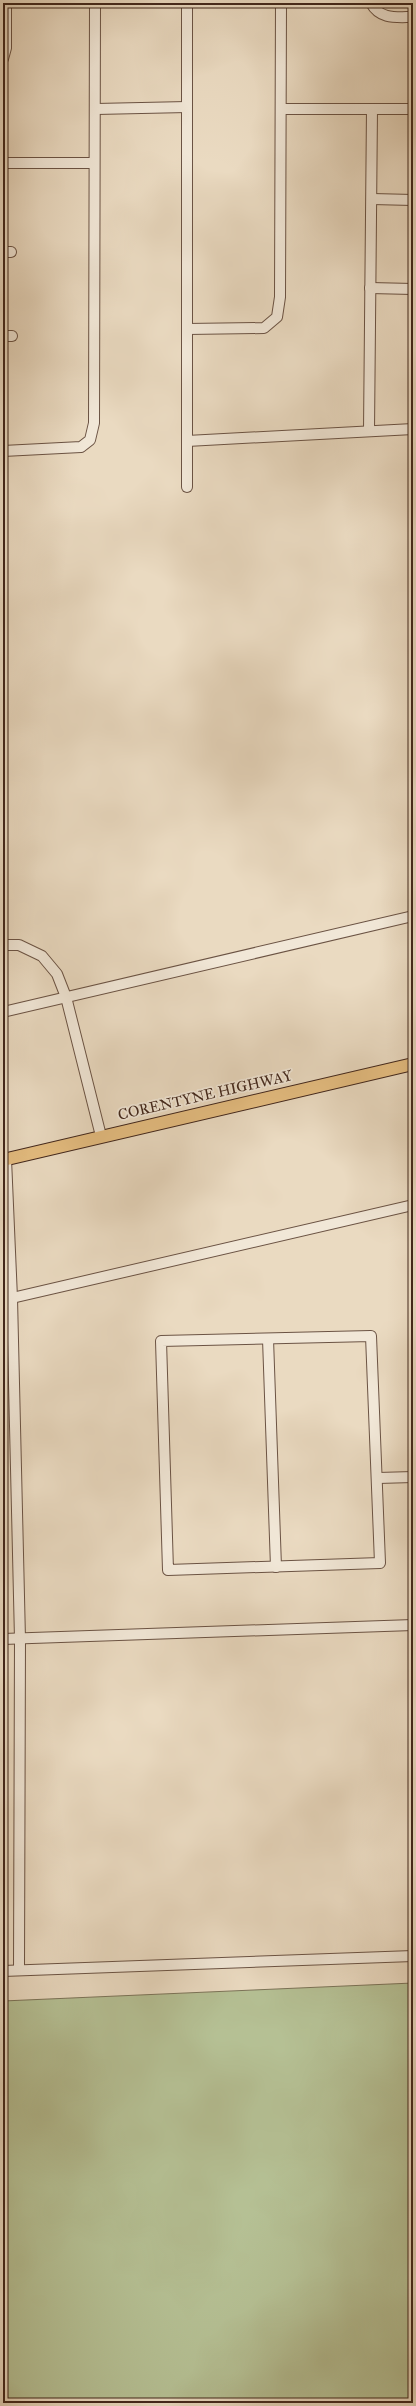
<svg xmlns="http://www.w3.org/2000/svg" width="416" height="2406" font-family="'IM FELL Great Primer',serif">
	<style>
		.green { fill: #b5c094; stroke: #7b7358 }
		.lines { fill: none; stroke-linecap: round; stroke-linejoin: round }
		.minor-casing { stroke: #6b5344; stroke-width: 12 }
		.major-casing { stroke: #41261b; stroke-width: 14 }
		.minor { stroke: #f1e7d7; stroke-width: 10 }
		.major { stroke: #e5bd80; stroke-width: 12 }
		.labels { text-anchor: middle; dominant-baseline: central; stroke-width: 3.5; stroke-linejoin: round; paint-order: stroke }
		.street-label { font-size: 15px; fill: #41261b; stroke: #f1e7d7 }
	</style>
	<rect width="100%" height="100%" fill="#eadac1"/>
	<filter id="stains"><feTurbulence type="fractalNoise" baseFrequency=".005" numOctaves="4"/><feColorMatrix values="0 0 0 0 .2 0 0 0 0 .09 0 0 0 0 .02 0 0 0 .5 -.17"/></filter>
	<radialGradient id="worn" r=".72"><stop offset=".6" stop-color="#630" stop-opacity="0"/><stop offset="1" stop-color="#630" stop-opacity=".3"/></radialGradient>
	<!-- green -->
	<path class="green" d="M 413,1983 L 413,2403 L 3,2403 L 3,2001 Z"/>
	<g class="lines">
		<!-- minor casing -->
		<g class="minor-casing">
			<g id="minor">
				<path d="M 371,3 C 380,20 397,17 413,17"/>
				<path d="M 3,59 L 6,48 L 6,3"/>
				<path d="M 96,109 L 187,107"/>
				<path d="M 281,109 L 413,109"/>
				<path d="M 3,163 L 94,163"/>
				<path d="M 372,199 L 413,200"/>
				<path d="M 3,252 L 11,252"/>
				<path d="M 370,288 L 413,289"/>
				<path d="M 187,329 L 264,328 L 277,317 L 280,297 L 281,3"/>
				<path d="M 3,336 L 12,336"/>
				<path d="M 369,431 L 372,109"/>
				<path d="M 187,441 L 413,429"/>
				<path d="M 3,451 L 81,447 L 90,440 L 94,423 L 95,3"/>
				<path d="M 187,487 L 187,3"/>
				<path d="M 3,945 L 19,945 L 42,956 L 57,974 L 66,997 L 101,1136"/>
				<path d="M 3,1012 L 413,916"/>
				<path d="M 6,1159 L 12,1298 L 20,1639 L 19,1970"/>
				<path d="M 3,1299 L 12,1298 L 413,1205"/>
				<path d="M 371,1336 L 380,1563 L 168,1570 L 161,1341 Z"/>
				<path d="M 268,1339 L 276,1567"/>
				<path d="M 378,1478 L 413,1477"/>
				<path d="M 3,1639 L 413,1625"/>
				<path d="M 3,1971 L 413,1956"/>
			</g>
		</g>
		<!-- major casing -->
		<g class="major-casing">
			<path id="major" d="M 3,1160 L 413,1064"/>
		</g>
		<!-- minor -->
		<use href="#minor" class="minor"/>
		<!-- major -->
		<use href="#major" class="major"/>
	</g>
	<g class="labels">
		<!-- street labels -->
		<g class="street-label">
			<text transform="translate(205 1095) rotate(-13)">CORENTYNE HIGHWAY</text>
		</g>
	</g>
	<!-- margin -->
	<rect width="416" height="2406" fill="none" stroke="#eadac1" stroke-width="16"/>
	<rect x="4" y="4" width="408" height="2398" fill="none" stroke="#41261b" stroke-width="2"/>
	<rect x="8" y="8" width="400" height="2390" fill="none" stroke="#41261b"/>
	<rect width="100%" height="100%" filter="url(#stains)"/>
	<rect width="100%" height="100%" fill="url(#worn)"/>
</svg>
